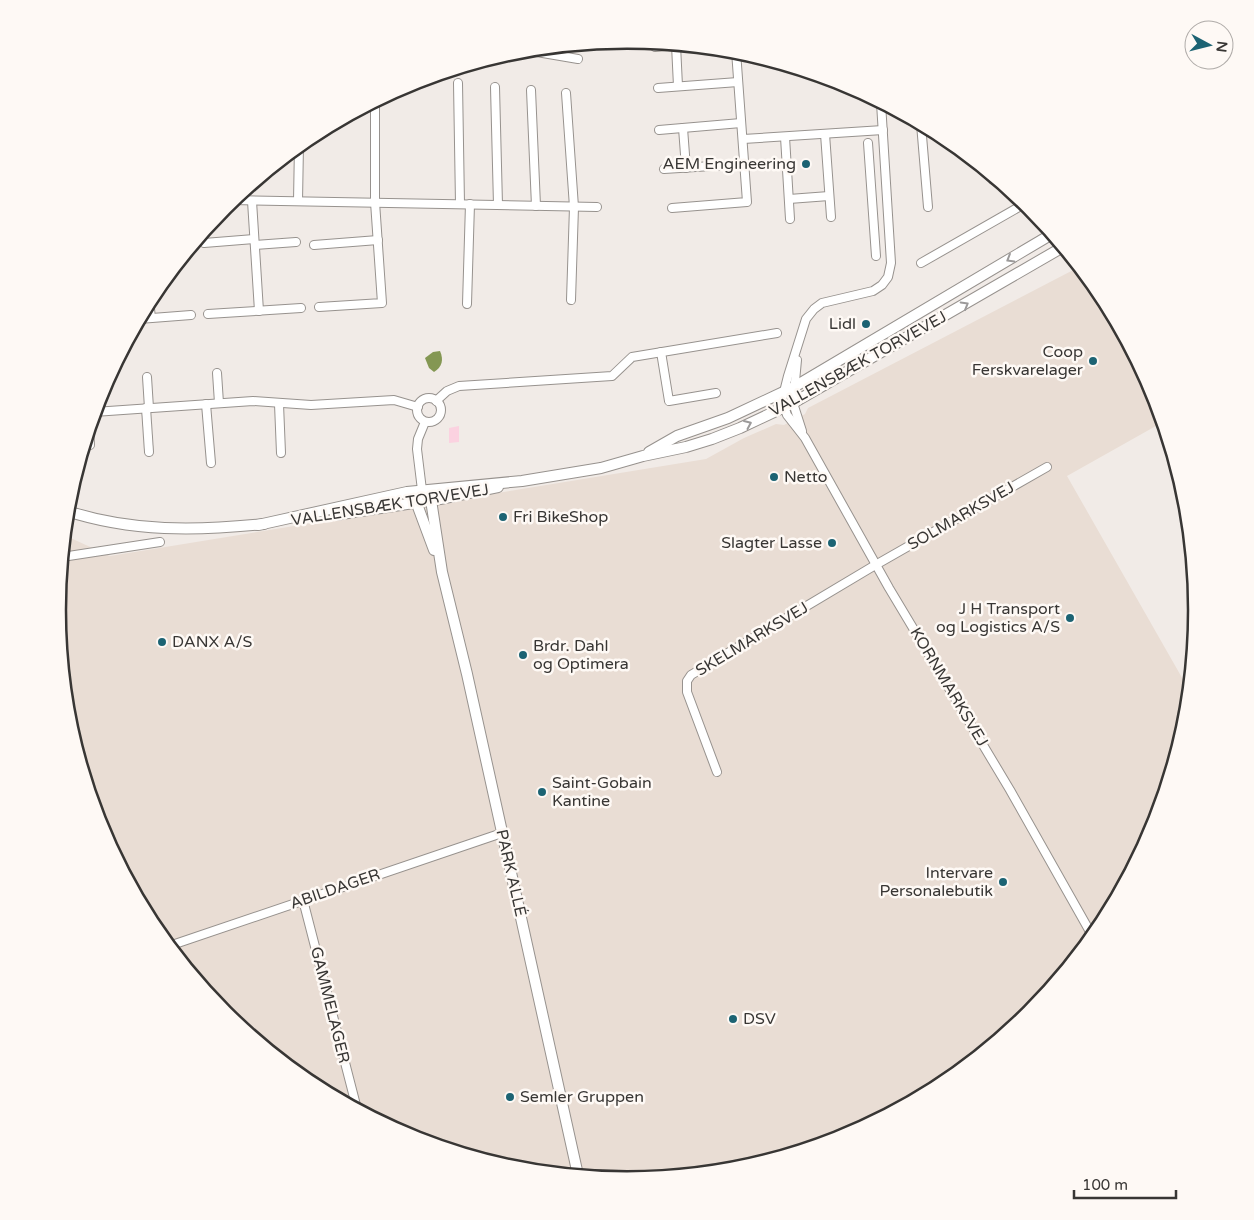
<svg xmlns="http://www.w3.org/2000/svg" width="1254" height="1220" font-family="'Varela Round',sans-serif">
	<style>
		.built { fill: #e9ddd4 }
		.green { fill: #fbd2e0 }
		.water { fill: #849753 }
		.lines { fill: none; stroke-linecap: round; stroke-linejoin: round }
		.minor-casing { stroke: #97928e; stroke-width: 10 }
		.tertiary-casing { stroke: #97928e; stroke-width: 12 }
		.minor { stroke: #fff; stroke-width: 8 }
		.tertiary { stroke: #fff; stroke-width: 10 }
		.oneway { stroke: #9c9a9a }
		.poi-dot { fill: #1c6373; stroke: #fef9f5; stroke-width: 2 }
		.labels { text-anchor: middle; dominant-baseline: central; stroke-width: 5; stroke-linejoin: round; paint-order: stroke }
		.poi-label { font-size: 16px; fill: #383634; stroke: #fef9f5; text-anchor: start }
		.street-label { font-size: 16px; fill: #383634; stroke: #fef9f5 }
		.rim { fill: none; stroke: #383634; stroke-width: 2.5 }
	</style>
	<rect width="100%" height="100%" fill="#f1ebe7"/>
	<!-- built -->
	<path class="built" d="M 1079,267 L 1101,294 L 1154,392 L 1163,422 L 1067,476 L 1189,690 L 1186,721 L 1153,828 L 1101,927 L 1030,1013 L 943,1084 L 845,1137 L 738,1169 L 627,1180 L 516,1169 L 409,1136 L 310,1084 L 224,1013 L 153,926 L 100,828 L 68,721 L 57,610 L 64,535 L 110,556 L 706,459 L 744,438 L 776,424 L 784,425 L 805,414 L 808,408 Z"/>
	<!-- green -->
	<path class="green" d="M 459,426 L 459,442 L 449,443 L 449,428 Z"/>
	<!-- water -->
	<path class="water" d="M 440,351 C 444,360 442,367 434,372 L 429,368 L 425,358 L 433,352 Z"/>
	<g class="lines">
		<!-- minor casing -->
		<g class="minor-casing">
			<g id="minor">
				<path d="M 676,45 L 678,86"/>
				<path d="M 655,47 L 680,45"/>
				<path d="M 531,51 L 578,59"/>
				<path d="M 737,54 L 747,54"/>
				<path d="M 458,83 L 460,204"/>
				<path d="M 495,87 L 498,205"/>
				<path d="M 658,88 L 738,82"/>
				<path d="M 531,90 L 536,206"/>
				<path d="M 566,93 L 574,207 L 571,300"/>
				<path d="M 881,103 L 891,263 L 888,277 L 882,285 L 873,291 L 822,303 L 814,309 L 806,319 L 788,376 L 782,400 L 787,415 L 805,438 L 889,588 L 1010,790 L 1093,937"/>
				<path d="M 921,124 L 928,207"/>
				<path d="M 683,128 L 686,168"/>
				<path d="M 659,130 L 741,123"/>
				<path d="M 825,134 L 831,217"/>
				<path d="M 785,137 L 790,219"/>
				<path d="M 743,139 L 883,130"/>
				<path d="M 868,143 L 876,256"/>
				<path d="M 664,169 L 744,164"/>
				<path d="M 993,177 L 993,180"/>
				<path d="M 789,199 L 829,196"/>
				<path d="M 232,200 L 597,207"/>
				<path d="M 252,201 L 259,311"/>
				<path d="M 298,201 L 299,145"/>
				<path d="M 672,208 L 747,202 L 736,51"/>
				<path d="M 204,243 L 254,239"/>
				<path d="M 255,245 L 296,242"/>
				<path d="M 314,245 L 378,240"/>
				<path d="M 921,263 L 1026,203"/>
				<path d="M 149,300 L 151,318"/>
				<path d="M 467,304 L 470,204"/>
				<path d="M 319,307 L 382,303 L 375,202 L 375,102"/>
				<path d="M 208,314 L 301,308"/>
				<path d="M 139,319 L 191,315"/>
				<path d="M 661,352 L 669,401 L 716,393"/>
				<path d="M 797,360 L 793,403 L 802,431"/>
				<path d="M 217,373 L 219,403"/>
				<path d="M 147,377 L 149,408"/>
				<circle cx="429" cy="410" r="12"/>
				<path d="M 436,401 L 447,391 L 459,386 L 612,376 L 632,357 L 777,333"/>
				<path d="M 206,404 L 211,463"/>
				<path d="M 279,404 L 281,453"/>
				<path d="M 146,408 L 149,452"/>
				<path d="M 94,412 L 253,401 L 311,405 L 394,400 L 418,407"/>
				<path d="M 89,429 L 90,445"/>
				<path d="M 422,490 L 417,449 L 418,439 L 425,422"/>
				<path d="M 62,557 L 160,542"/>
				<path d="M 717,772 L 687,692 L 687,681 L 691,675 L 872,567 L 1047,467"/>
				<path d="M 303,900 L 357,1109"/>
				<path d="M 169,946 L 502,833"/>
			</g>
		</g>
		<!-- tertiary casing -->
		<g class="tertiary-casing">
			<g id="tertiary">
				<path d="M 649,452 L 677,436 L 728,418 L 794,387 L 1052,234"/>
				<path d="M 422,490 L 431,500 L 442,572 L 467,674 L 578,1175"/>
				<path d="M 420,495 L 417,502 L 418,507 L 434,550"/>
				<path d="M 67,511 C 132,532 196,531 264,524"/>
				<path d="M 335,515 L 440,499 L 498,487"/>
				<path d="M 258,525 L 407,492 L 522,481 L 601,468 L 643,456 L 686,447 L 712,439 L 740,428 L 793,403 L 1063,247"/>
			</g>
		</g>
		<!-- minor -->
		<use href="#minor" class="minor"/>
		<!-- tertiary -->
		<use href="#tertiary" class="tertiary"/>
	</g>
	<!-- one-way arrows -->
	<defs><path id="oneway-chevron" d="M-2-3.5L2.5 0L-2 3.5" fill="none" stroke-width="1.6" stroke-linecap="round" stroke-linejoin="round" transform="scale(1.25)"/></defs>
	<g class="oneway">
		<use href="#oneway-chevron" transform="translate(1010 259) rotate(149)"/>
		<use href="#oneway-chevron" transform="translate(965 305) rotate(-30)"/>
		<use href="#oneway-chevron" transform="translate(748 424) rotate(-24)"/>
	</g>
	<!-- markers -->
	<g class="poi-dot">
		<circle cx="806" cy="164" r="5"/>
		<circle cx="866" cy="324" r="5"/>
		<circle cx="1093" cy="361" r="5"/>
		<circle cx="774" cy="477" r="5"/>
		<circle cx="503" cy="517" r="5"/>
		<circle cx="832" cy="543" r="5"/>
		<circle cx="1070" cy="618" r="5"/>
		<circle cx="162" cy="642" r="5"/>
		<circle cx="523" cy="655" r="5"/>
		<circle cx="542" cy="792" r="5"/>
		<circle cx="1003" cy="882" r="5"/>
		<circle cx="733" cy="1019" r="5"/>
		<circle cx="510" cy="1097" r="5"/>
	</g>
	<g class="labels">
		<!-- poi labels -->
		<g class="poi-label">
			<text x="796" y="164" text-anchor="end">AEM Engineering</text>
			<text x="856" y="324" text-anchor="end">Lidl</text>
			<text x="1083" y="352" text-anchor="end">Coop<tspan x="1083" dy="18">Ferskvarelager</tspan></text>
			<text x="784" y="477">Netto</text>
			<text x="513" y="517">Fri BikeShop</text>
			<text x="822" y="543" text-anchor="end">Slagter Lasse</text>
			<text x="1060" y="609" text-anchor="end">J H Transport<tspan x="1060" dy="18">og Logistics A/S</tspan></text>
			<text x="172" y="642">DANX A/S</text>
			<text x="533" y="646">Brdr. Dahl<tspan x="533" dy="18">og Optimera</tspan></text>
			<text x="552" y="783">Saint-Gobain<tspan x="552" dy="18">Kantine</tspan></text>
			<text x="993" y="873" text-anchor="end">Intervare<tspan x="993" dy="18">Personalebutik</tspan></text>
			<text x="743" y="1019">DSV</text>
			<text x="520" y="1097">Semler Gruppen</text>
		</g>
		<!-- street labels -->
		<g class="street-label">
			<text transform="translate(858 364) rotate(-29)">VALLENSBÆK TORVEVEJ</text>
			<text transform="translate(390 505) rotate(-9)">VALLENSBÆK TORVEVEJ</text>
			<text transform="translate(961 516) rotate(-30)">SOLMARKSVEJ</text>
			<text transform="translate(752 639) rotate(-31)">SKELMARKSVEJ</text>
			<text transform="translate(949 687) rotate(59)">KORNMARKSVEJ</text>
			<text transform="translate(511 873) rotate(77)">PARK ALLÉ</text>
			<text transform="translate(335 889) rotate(-19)">ABILDAGER</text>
			<text transform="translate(330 1005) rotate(76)">GAMMELAGER</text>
		</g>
	</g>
	<!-- crop -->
	<path d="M0 0H1254V1220H0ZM66 610a561 561 0 1 1 1122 0a561 561 0 1 1-1122 0Z" fill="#fef9f5" fill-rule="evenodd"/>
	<path class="rim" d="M66 610a561 561 0 1 1 1122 0a561 561 0 1 1-1122 0Z"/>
	<!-- north arrow -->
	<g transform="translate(1209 45) rotate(97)"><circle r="24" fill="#fef9f5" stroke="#afaba8"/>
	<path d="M0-4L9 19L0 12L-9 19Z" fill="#1c6373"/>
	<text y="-8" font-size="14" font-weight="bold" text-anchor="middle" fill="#383634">N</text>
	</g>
	<!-- scale -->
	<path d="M1074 1190v8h102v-8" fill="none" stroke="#383634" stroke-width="2.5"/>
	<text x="1082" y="1190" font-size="15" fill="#383634" stroke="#fef9f5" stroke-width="4" paint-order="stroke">100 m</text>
</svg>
